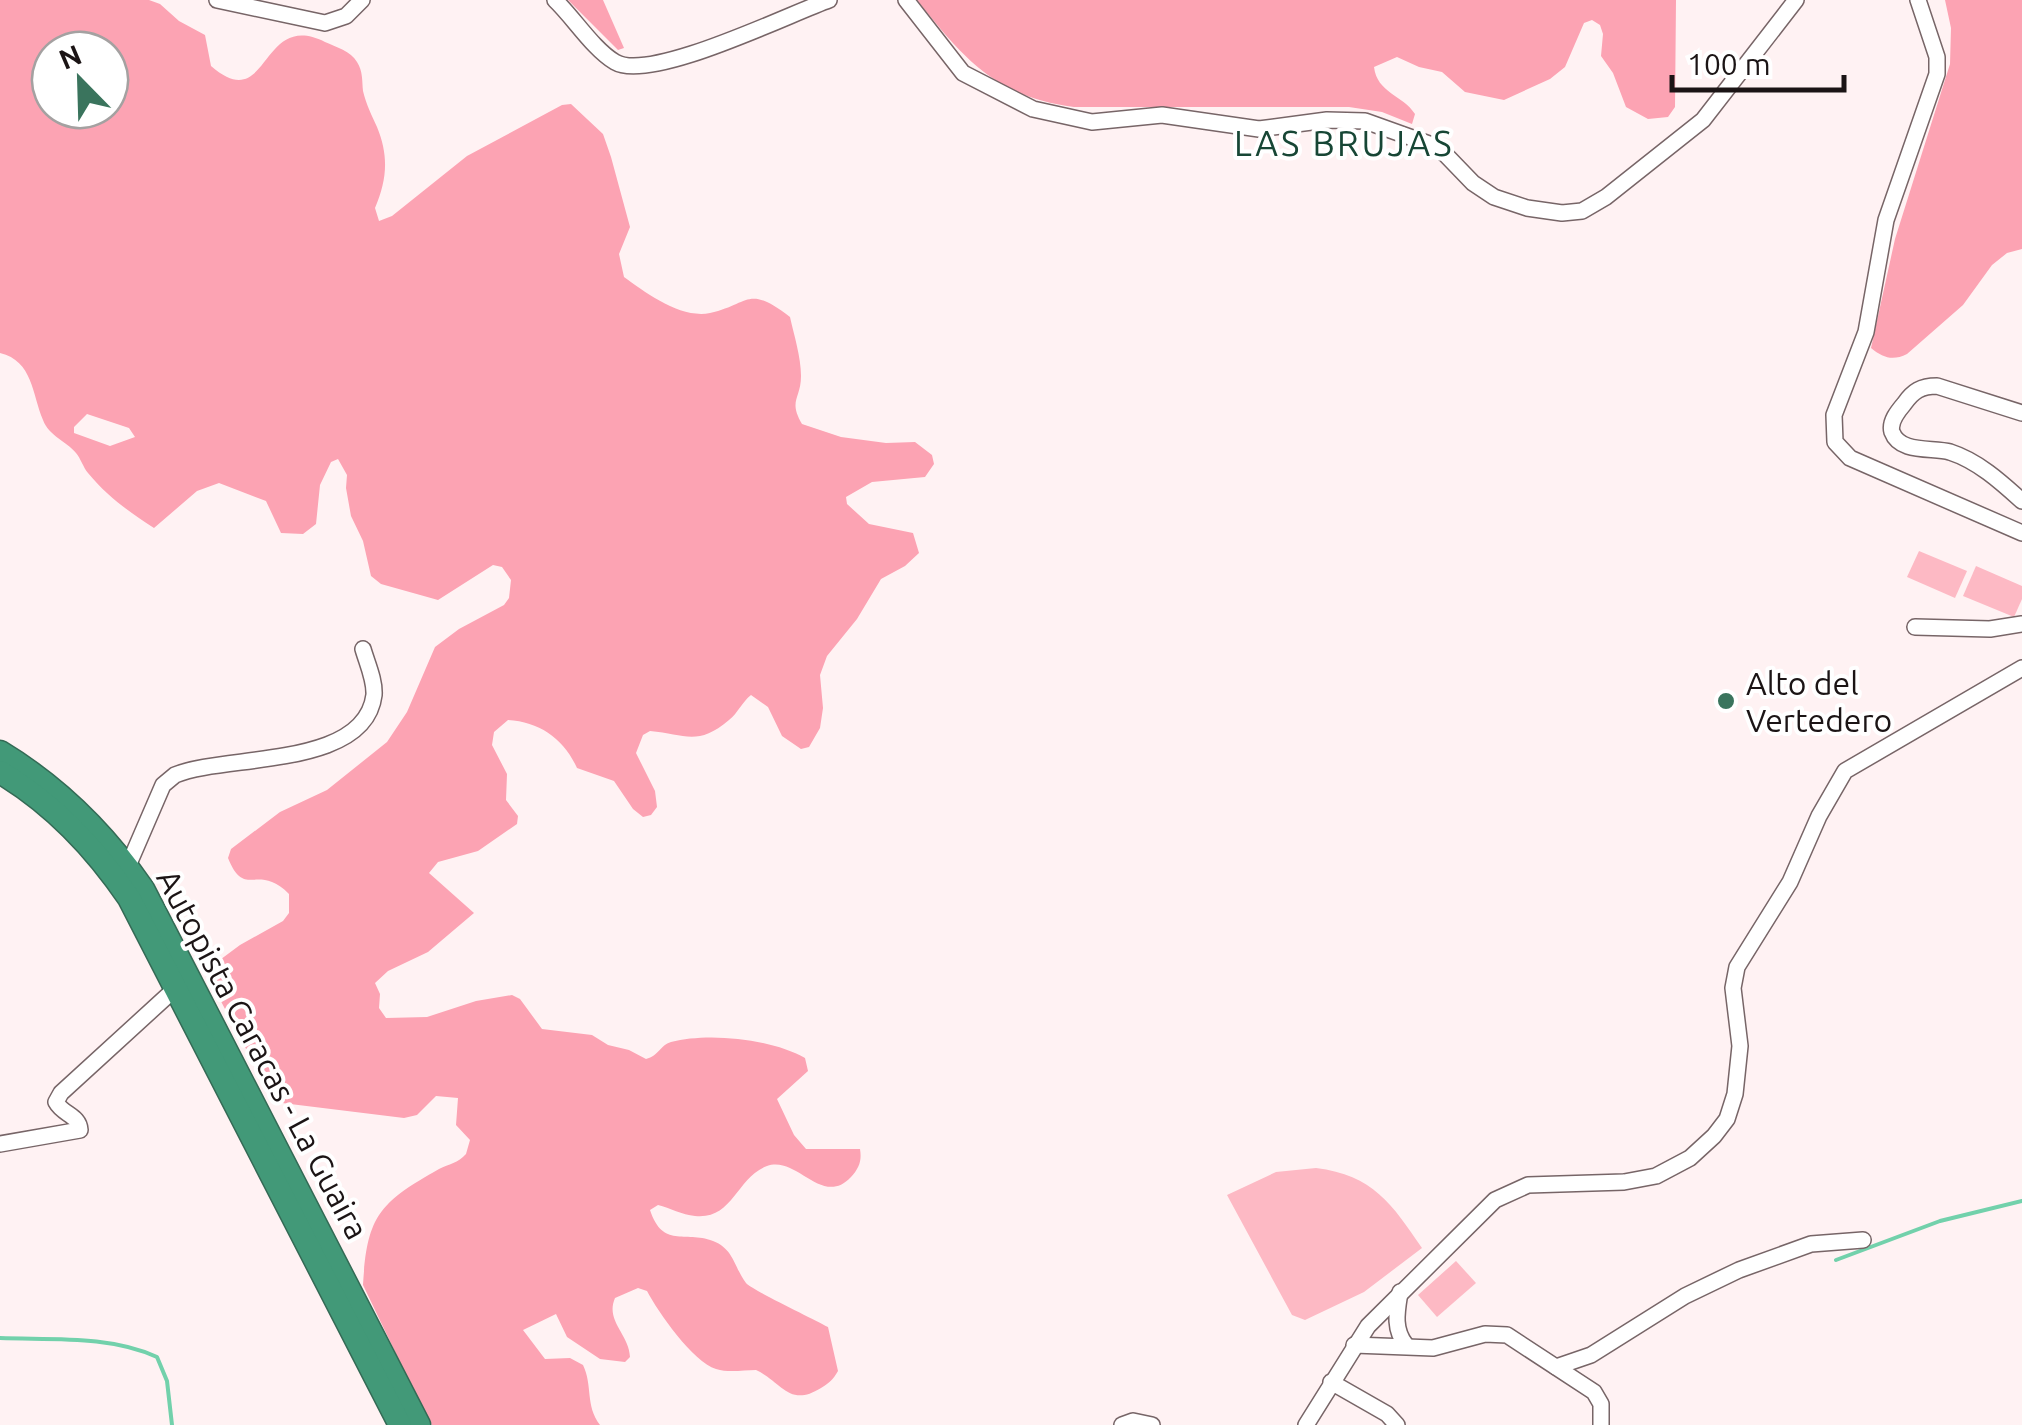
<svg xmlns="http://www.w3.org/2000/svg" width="2022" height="1425" font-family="Ubuntu,sans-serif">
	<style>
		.green { fill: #fdb9c4 }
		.forest { fill: #fca3b3; fill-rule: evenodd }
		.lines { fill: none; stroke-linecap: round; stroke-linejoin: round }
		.stream { stroke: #72d1ab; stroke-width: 4 }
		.minor-casing { stroke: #776567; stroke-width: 18 }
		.highway-casing { stroke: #346a55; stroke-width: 25 }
		.minor { stroke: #fff; stroke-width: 15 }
		.highway { stroke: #429978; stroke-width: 22 }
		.poi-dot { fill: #3a745d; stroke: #fff; stroke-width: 4 }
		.labels { text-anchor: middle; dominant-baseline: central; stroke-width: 8; stroke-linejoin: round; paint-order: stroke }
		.poi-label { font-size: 32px; fill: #1b1415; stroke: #fff; text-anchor: start }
		.street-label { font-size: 32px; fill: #1b1415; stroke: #fff }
		.neighbourhood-label { font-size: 35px; letter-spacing: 2.5px; fill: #174635; stroke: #fff }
	</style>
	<rect width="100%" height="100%" fill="#fff2f3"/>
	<!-- green -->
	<g class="green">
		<path d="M 1919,551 L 1967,571 L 1955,598 L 1907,577 Z"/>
		<path d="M 1976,566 L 2022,586 L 2022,599 L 2014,617 L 1963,596 Z"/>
		<path d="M 1316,1168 C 1373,1175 1392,1204 1422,1248 L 1364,1292 L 1305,1320 L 1292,1315 L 1227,1195 L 1276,1172 Z"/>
		<path d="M 1456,1261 L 1476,1283 L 1437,1317 L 1418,1295 Z"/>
	</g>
	<!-- forest -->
	<g class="forest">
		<path d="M 0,0 L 149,0 L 160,4 L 179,21 L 205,35 L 211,66 C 270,117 259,9 325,42 C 336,47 351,51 357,62 C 363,71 362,81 363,91 C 366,104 372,116 377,127 C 389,156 387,180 375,208 L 379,221 L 392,216 L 467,156 L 562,105 L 571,104 L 603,134 L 611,157 L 630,227 L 619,254 L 624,277 C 646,293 681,319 710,313 C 750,304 747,284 790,317 C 794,335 801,357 801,376 C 801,399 788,400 802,424 L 841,437 L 886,443 L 915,442 L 932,455 L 934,464 L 925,477 L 872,482 L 846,497 L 847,504 L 869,524 L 913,533 L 919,553 L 905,566 L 881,579 L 857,619 L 827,656 L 820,675 L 823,708 L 820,728 L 809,747 L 801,749 L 782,736 L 768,707 L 751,695 C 742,702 738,713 729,720 C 697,747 685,734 650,731 L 643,735 L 636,753 L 655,791 L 657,807 L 651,815 L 643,817 L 633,809 L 614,781 L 577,768 C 564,739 540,722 508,720 L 494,732 L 492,745 L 507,774 L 506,800 L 518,816 L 517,824 L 478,851 L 438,862 L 429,873 L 474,913 L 428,952 L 388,971 L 375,983 L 380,994 L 379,1008 L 386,1018 L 427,1017 L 476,1001 L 512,995 L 520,999 L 542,1029 L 592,1035 L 608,1045 L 629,1050 L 646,1059 C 659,1056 660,1045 671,1042 C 709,1032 771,1039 805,1058 L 808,1071 L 777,1099 L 794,1135 L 806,1149 L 860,1149 C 862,1161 859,1168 851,1177 C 822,1208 797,1155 767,1166 C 736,1178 733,1220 695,1216 C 682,1215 670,1208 658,1205 L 650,1210 C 663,1249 684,1230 713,1241 C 734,1249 734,1267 746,1283 C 752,1290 814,1319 828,1327 L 838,1371 C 833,1380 829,1383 821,1388 C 789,1408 782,1382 756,1370 C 743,1370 729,1373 716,1369 C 693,1362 658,1312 647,1291 L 638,1288 L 615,1298 C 605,1321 629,1334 630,1357 L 625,1362 L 600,1359 L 567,1337 L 556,1314 L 523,1330 L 545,1359 L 570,1358 L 583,1365 C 593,1386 585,1405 600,1425 L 432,1425 L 423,1410 L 363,1285 C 367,1216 379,1203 439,1169 C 449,1164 458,1163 466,1154 L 470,1140 L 456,1125 L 458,1098 L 436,1096 L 417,1115 L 404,1118 L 274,1102 L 205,971 L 240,945 L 283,921 L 289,913 L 289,894 C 257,862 245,900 228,858 L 231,849 L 280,812 L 327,790 L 387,742 L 407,712 L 435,647 L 459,629 L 504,605 L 509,598 L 511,580 L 502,567 L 493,565 L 438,600 L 381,584 L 371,576 L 363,541 L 351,516 L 346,488 L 347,475 L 338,459 L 331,462 L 320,485 L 316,524 L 303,534 L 281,533 L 266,501 L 219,483 L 197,491 L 154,528 C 128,511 108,497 88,473 C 83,467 81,459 76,453 C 66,441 49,436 43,420 C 32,394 33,361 0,353 ZM 50,50 L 110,50 L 110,110 L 50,110 ZM 87,414 L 129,428 L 135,437 L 110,446 L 74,433 L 74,427 Z"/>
		<path d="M 568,0 L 603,0 L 624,48 L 618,50 Z"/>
		<path d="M 917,0 L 1676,0 L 1675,107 L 1668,117 L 1648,119 L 1626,107 L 1613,73 L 1601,56 L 1603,34 L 1600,25 L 1592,20 L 1584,23 L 1565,67 L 1550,79 L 1504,100 L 1465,92 L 1442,72 L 1419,67 L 1397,57 L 1374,67 C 1377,93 1403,95 1415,114 L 1412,124 L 1382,112 L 1349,107 L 1074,107 C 995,96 965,60 917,0 Z"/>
		<path d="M 1945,0 L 2022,0 L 2022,249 L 2007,253 L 1992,265 L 1963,305 L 1907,354 C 1893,361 1883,358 1871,348 L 1895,239 L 1950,64 L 1951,28 Z"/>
	</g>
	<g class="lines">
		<!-- stream -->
		<g class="stream">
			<path d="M 1836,1260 L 1940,1221 L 2022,1201"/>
			<path d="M 0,1338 C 50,1340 110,1335 157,1357 L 167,1381 L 172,1425"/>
		</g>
		<!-- minor casing -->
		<g class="minor-casing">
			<g id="minor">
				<path d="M 217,0 L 325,23 L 346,16 L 362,0"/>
				<path d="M 555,0 C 573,17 594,50 615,62 C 650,83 789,14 829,0"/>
				<path d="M 906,0 L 963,73 L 1033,109 L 1092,122 L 1162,115 L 1259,129 L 1327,120 L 1365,121 L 1432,145 L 1445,154 L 1473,183 L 1494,197 L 1527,208 L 1562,213 L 1582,211 L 1606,197 L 1703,120 L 1796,0"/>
				<path d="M 1918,0 L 1937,57 L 1937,74 L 1886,220 L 1866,332 L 1834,415 L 1835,442 L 1850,458 L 2022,533"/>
				<path d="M 2022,413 L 1937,386 C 1921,386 1913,391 1904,404 C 1898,411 1889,422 1892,432 C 1900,454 1933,447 1950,452 C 1978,461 2001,482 2022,501"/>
				<path d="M 1915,627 L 1990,629 L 2022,624"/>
				<path d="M 128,866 L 163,785 L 175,775 C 225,754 365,769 374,695 C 375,680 367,663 363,649"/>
				<path d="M 0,1144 L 80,1130 C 79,1115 63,1115 56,1102 L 61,1093 L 177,987"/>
				<path d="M 1400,1292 C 1397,1311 1393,1329 1406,1345"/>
				<path d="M 1354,1345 L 1433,1348 L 1485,1334 L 1507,1335 L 1594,1392 L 1601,1404 L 1601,1425"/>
				<path d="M 1556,1367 L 1591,1355 L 1685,1296 L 1739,1270 L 1811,1244 L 1863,1240"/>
				<path d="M 1331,1382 L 1387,1414 L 1397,1425"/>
				<path d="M 1122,1425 L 1133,1421 L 1152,1425"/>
				<path d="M 1306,1425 L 1368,1326 L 1495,1200 L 1528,1185 L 1624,1182 L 1656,1176 L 1690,1158 L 1714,1136 L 1727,1119 L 1735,1094 L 1740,1046 L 1733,988 L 1737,967 L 1790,882 L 1819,816 L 1845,771 L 2022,668"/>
			</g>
		</g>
		<!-- highway casing -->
		<g class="highway-casing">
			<g id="highway">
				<path d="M 0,752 C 58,787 105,834 143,889 L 419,1425"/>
				<path d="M 0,772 C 52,803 95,848 129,898 L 400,1425"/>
			</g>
		</g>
		<!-- minor -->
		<use href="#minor" class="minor"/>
		<!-- highway -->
		<use href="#highway" class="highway"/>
	</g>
	<!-- markers -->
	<circle class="poi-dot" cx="1726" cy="701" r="10"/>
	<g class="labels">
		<!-- poi labels -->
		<g class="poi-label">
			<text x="1746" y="683">Alto del<tspan x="1746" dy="37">Vertedero</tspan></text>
		</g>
		<!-- street labels -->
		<g class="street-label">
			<text transform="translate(263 1054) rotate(62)">Autopista Caracas - La Guaira</text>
		</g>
		<!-- neighbourhood labels -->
		<g class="neighbourhood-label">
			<text x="1344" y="143">LAS BRUJAS</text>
		</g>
	</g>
	<!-- north arrow -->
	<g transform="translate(80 80) rotate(337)"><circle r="48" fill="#ffffff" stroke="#a4a1a1" stroke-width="2.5"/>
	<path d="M0-8L18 38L0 25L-18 38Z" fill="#3a745d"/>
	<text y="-15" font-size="28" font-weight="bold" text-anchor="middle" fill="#1b1415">N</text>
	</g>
	<!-- scale -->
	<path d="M1672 75v15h172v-15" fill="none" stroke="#1b1415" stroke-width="5"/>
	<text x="1687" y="75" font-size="30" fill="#1b1415" stroke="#ffffff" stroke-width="8" paint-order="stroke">100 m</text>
</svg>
